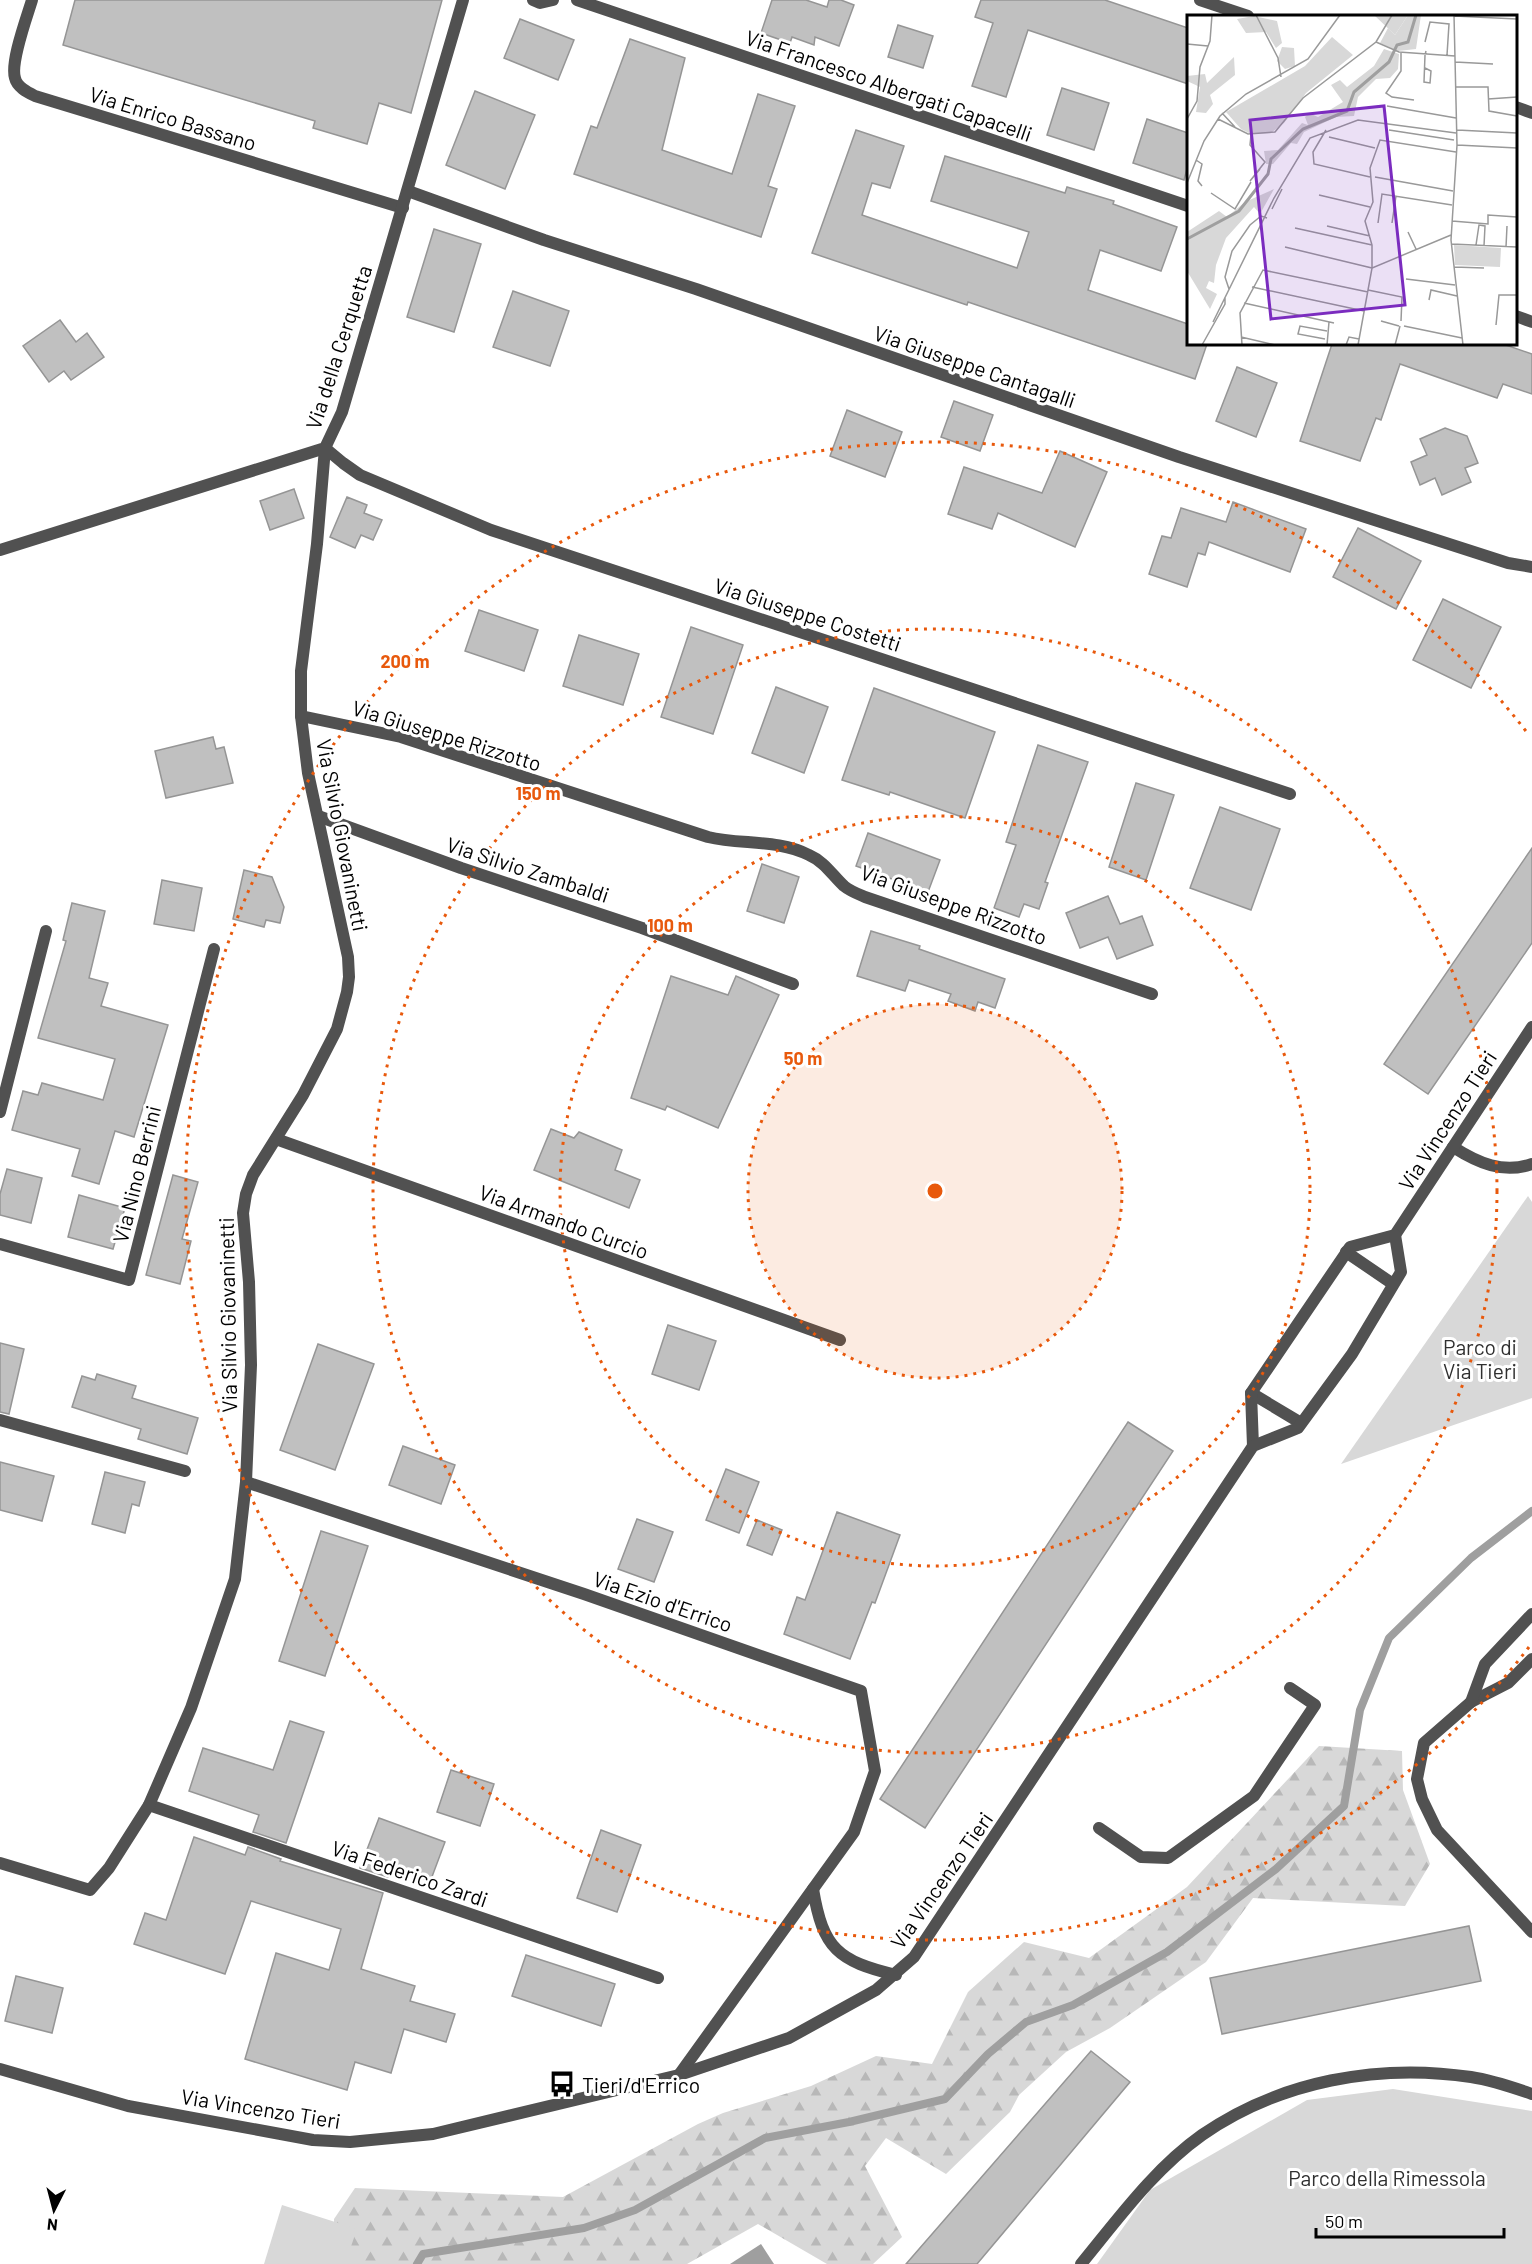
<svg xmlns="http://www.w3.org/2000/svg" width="1532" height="2264" font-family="Barlow,sans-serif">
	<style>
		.forest { fill: url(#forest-firs) }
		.green { fill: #d8d8d8 }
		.water { fill: #9f9f9f }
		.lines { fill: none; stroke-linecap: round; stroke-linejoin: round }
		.stream { stroke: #9f9f9f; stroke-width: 8 }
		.building { fill: #c0c0c0; stroke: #959595; stroke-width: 1.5 }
		.service { stroke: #515151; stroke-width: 12 }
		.minor { stroke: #515151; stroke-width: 12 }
		.tertiary { stroke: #515151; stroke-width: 12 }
		.ring { fill: none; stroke: #e8590c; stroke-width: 3; stroke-dasharray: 3 6 }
		.labels { text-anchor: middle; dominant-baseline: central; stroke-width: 6; stroke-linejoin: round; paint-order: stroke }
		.street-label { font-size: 21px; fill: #000; stroke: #fff }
		.park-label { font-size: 21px; fill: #2f2f2f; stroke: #fff }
		.poi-label { font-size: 21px; fill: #000; stroke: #fff; text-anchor: start }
		.inset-river { fill: none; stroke: #9f9f9f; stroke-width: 3 }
		.inset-road { fill: none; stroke: #999; stroke-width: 1.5 }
		.view { fill: #7b2cbf; fill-opacity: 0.15; stroke: #7b2cbf; stroke-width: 3 }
		.inset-edge { fill: none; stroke: #000; stroke-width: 3 }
		.centre { fill: #e8590c; stroke: #fff; stroke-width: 3 }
		.ring-label { font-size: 18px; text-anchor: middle; font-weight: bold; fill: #e8590c; stroke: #fff; stroke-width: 6; stroke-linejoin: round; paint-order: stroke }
	</style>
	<defs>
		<pattern id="forest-firs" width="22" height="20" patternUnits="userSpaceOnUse" patternTransform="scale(1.5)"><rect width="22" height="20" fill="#d8d8d8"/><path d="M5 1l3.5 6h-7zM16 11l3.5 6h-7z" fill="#b8b8b8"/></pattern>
	</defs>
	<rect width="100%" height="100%" fill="#fff"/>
	<!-- forest -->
	<path class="forest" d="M 1319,1746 L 1402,1751 L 1403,1790 L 1430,1864 L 1405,1906 L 1253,1898 L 1206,1962 L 1110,2028 L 1066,2052 L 1019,2095 L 1010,2112 L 946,2174 L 886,2138 L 865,2166 L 902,2237 L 873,2264 L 827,2264 L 758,2224 L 687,2264 L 334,2264 L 334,2219 L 355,2188 L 563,2197 L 698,2124 L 723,2113 L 811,2086 L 876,2056 L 932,2064 L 968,1992 L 1024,1942 L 1089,1958 L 1187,1887 Z"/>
	<!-- green -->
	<g class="green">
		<path d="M 1528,1196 L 1532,1202 L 1532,1398 L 1341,1464 Z"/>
		<path d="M 1393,2089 L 1532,2111 L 1532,2264 L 1097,2264 L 1150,2190 L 1307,2100 Z"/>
		<path d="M 282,2205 L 357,2229 L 345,2264 L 264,2264 Z"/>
	</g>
	<!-- water -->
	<path class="water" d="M 761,2244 L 774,2264 L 730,2264 Z"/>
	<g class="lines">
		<!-- stream -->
		<path class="stream" d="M 417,2264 L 423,2254 L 584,2228 L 635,2210 L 765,2138 L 849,2122 L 945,2099 L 988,2054 L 1026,2022 L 1073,2005 L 1167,1952 L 1276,1869 L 1344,1806 L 1360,1710 L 1389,1638 L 1471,1558 L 1532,1511"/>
	</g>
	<!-- building -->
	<g class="building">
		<path d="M 75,0 L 442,0 L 411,113 L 379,103 L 367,144 L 313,128 L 315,121 L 63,45 Z"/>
		<path d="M 772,0 L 806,0 L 827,7 L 829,0 L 841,0 L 854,5 L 839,46 L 815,37 L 814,45 L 792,37 L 790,43 L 761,33 Z"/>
		<path d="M 981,0 L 1105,0 L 1188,28 L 1188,84 L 1028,30 L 1006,97 L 972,86 L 993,23 L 975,17 Z"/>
		<path d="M 520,19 L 574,40 L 558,80 L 504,58 Z"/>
		<path d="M 898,25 L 933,36 L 923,68 L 888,57 Z"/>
		<path d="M 630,39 L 685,58 L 662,150 L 732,174 L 758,94 L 795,106 L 768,186 L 777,189 L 761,237 L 574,174 L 591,126 L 597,128 Z"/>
		<path d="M 1062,88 L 1109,103 L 1094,150 L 1047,135 Z"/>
		<path d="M 475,91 L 535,115 L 505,189 L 446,165 Z"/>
		<path d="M 1147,119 L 1188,133 L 1188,165 L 1184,180 L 1133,163 Z"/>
		<path d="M 856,130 L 904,146 L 890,188 L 872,183 L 862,215 L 1017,268 L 1029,232 L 931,201 L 945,156 L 1065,193 L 1067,187 L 1114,201 L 1113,204 L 1177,227 L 1161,271 L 1100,250 L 1088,290 L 1188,324 L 1188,344 L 1207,344 L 1195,379 L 968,302 L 967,305 L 812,253 Z"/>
		<path d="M 434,229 L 481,244 L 454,332 L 407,317 Z"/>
		<path d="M 513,291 L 569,311 L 550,366 L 493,347 Z"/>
		<path d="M 60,320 L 76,342 L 87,333 L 104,357 L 71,380 L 64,371 L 49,382 L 23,346 Z"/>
		<path d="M 1332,344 L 1503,344 L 1532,354 L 1532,394 L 1503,384 L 1497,398 L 1400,364 L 1381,420 L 1376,418 L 1360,461 L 1300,441 Z"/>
		<path d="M 1237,367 L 1277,383 L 1256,437 L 1216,421 Z"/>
		<path d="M 954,401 L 993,415 L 980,451 L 941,437 Z"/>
		<path d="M 847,410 L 902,432 L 885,477 L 830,456 Z"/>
		<path d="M 1445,428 L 1467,436 L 1478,463 L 1465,468 L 1471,482 L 1442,495 L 1435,478 L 1420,485 L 1411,462 L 1427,455 L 1420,439 Z"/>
		<path d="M 1060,451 L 1107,472 L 1075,547 L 998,513 L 992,529 L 948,514 L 964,467 L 1042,493 Z"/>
		<path d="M 294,489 L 304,518 L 270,530 L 260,501 Z"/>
		<path d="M 347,497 L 367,505 L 364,513 L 382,520 L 373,540 L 361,535 L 355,548 L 330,537 Z"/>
		<path d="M 1233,502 L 1306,529 L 1290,572 L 1209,542 L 1205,555 L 1198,553 L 1187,587 L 1149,574 L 1162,536 L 1171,538 L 1181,508 L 1226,522 Z"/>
		<path d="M 1358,528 L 1421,561 L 1396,609 L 1333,577 Z"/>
		<path d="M 1443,599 L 1501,627 L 1471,688 L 1413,660 Z"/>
		<path d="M 479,610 L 538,630 L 524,671 L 465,651 Z"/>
		<path d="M 691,627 L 743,645 L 713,734 L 661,717 Z"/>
		<path d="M 579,635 L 639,654 L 623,705 L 563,686 Z"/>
		<path d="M 776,687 L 828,707 L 804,773 L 752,753 Z"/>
		<path d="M 874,688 L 995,732 L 965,818 L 890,792 L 889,795 L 842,780 Z"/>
		<path d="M 213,737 L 216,749 L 224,747 L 233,783 L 166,798 L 155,751 Z"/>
		<path d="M 1038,745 L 1088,762 L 1045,882 L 1048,883 L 1039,909 L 1024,904 L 1019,917 L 994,908 L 1016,845 L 1006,842 Z"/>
		<path d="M 1136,783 L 1174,795 L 1146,880 L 1109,867 Z"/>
		<path d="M 1220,807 L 1280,829 L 1251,910 L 1190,888 Z"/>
		<path d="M 868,833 L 940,860 L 928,892 L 856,866 Z"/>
		<path d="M 1532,848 L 1532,943 L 1428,1094 L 1384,1064 Z"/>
		<path d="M 762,864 L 799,877 L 784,923 L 747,911 Z"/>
		<path d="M 244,870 L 272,877 L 284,907 L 280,923 L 266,920 L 264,927 L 233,919 Z"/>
		<path d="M 162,880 L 202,888 L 194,931 L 154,924 Z"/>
		<path d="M 1108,896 L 1120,924 L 1142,916 L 1153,945 L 1117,959 L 1108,937 L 1080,948 L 1066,913 Z"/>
		<path d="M 72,903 L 105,911 L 89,978 L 108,983 L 101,1006 L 168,1025 L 134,1137 L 115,1131 L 99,1184 L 72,1176 L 80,1149 L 12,1130 L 23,1091 L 38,1095 L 42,1083 L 103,1100 L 115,1059 L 38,1038 L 66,941 L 63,940 Z"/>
		<path d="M 871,931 L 920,946 L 919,949 L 1005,979 L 995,1008 L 978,1002 L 975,1011 L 948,1001 L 951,994 L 909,980 L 905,991 L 857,976 Z"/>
		<path d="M 671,976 L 728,995 L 736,976 L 779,995 L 718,1128 L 667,1106 L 665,1110 L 631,1098 Z"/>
		<path d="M 551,1129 L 574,1138 L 579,1132 L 622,1150 L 615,1170 L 640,1180 L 629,1208 L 534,1170 Z"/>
		<path d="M 7,1169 L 42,1178 L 31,1223 L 0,1215 L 0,1194 Z"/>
		<path d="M 173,1175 L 198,1182 L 182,1239 L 191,1241 L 180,1284 L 146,1275 Z"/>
		<path d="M 79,1195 L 125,1208 L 113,1249 L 68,1237 Z"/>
		<path d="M 668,1325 L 716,1341 L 699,1390 L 652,1374 Z"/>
		<path d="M 0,1343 L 24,1349 L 9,1414 L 0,1412 Z"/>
		<path d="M 318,1344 L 374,1364 L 335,1470 L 280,1450 Z"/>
		<path d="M 97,1374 L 136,1386 L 132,1398 L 198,1418 L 187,1454 L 138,1439 L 141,1429 L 72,1407 L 82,1376 L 95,1380 Z"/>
		<path d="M 1128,1422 L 1173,1451 L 925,1828 L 880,1799 Z"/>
		<path d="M 403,1446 L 455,1465 L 441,1504 L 389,1485 Z"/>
		<path d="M 0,1462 L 54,1476 L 42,1521 L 0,1510 Z"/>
		<path d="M 726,1469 L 759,1482 L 739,1533 L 706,1520 Z"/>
		<path d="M 105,1472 L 145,1482 L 139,1506 L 132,1504 L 125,1533 L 92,1524 Z"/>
		<path d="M 837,1512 L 900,1535 L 875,1603 L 872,1602 L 850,1659 L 784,1634 L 797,1597 L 805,1600 Z"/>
		<path d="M 637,1519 L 673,1532 L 654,1582 L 618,1569 Z"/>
		<path d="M 757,1520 L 782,1530 L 772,1555 L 747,1545 Z"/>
		<path d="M 321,1531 L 368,1546 L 325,1676 L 279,1661 Z"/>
		<path d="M 290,1721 L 324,1732 L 286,1843 L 253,1832 L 259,1815 L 189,1791 L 203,1748 L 273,1770 Z"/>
		<path d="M 451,1770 L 494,1784 L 480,1826 L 437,1812 Z"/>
		<path d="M 379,1818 L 445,1842 L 430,1882 L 391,1868 L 388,1877 L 360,1868 Z"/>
		<path d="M 601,1830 L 641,1845 L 617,1912 L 577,1898 Z"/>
		<path d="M 194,1837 L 245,1855 L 248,1847 L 281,1859 L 280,1861 L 383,1893 L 361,1969 L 415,1986 L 410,2001 L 455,2014 L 446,2042 L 404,2029 L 391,2073 L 355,2062 L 347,2090 L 245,2059 L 276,1953 L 329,1970 L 341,1929 L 251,1901 L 225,1974 L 134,1944 L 145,1913 L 166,1920 Z"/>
		<path d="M 1469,1926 L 1481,1981 L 1222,2034 L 1210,1978 Z"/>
		<path d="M 526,1955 L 615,1984 L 601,2026 L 512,1996 Z"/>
		<path d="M 16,1976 L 63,1988 L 52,2033 L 5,2021 Z"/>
		<path d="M 1091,2051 L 1130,2082 L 977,2264 L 906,2264 Z"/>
	</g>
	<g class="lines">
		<!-- service -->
		<path class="service" d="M 1099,1828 L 1141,1857 L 1168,1858 L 1254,1796 L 1315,1705 L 1290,1688"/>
		<!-- minor -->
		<g class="minor">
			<path d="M 32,0 C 27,17 10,62 15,78 C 17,87 27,92 35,96 L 403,208"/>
			<path d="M 533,0 L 540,3 L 553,0"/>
			<path d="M 577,0 L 1188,206"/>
			<path d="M 1200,0 L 1248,16"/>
			<path d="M 1516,107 L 1532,113"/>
			<path d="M 408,191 L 544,240 L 696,289 L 1179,457 L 1508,563 L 1532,567"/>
			<path d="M 1516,316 L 1532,322"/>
			<path d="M 325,448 L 343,463 L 360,475 L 491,530 L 1290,794"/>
			<path d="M 0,550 L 325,448 L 342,412 L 463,0"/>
			<path d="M 301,716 L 401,737 L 708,837 C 741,845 778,839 809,855 C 825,862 832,875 844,886 C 850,891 858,894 865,897 L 1152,994"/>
			<path d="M 318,816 L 461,868 L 642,928 L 793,984"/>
			<path d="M 0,1112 L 46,931"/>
			<path d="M 276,1139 L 840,1340"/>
			<path d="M 1453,1147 C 1478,1163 1503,1174 1532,1164"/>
			<path d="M 0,1244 L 129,1280 L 214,949"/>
			<path d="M 0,1420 L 185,1471"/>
			<path d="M 246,1482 L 584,1594 L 861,1691 L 875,1771 L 854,1832 L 679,2075"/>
			<path d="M 1532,1659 L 1508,1683 L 1471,1702 L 1424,1743 L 1417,1779 L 1422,1799 L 1437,1830 L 1532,1932"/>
			<path d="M 1471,1702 L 1485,1664 L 1532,1614"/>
			<path d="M 149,1805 L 658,1978"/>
			<path d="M 0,1863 L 90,1890 L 109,1868 L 149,1805 L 191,1708 L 235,1579 L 246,1482 L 251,1365 L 249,1282 L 243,1213 L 246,1194 L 253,1175 L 303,1095 L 337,1029 L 347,992 L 349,977 L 348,957 L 308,773 L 301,716 L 301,671 L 317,544 L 325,448"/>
			<path d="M 813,1889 C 823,1949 838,1961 896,1975"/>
			<path d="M 1081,2264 C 1118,2219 1154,2169 1202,2135 C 1280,2081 1378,2063 1471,2077 C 1491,2080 1512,2087 1532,2094"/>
		</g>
		<!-- tertiary -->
		<g class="tertiary">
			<path d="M 1346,1252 L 1393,1284"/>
			<path d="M 1251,1393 L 1301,1423"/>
			<path d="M 1253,1446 L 1251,1393 L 1350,1247 L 1395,1235 L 1532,1027"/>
			<path d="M 0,2069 L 128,2106 L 313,2140 L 350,2142 L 433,2134 L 679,2075 L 789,2038 L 876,1990 L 914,1957 L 1253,1446 L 1298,1428 L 1352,1354 L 1401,1272 L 1395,1235"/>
		</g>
	</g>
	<!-- distance rings -->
	<circle cx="935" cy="1191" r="187" fill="#e8590c" fill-opacity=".12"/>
	<g class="ring">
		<circle cx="935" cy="1191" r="187"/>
		<circle cx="935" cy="1191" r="375"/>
		<circle cx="935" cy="1191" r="562"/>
		<path d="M1529 1647A749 749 0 1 1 1529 735"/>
	</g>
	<!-- icons -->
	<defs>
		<g id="bus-bare" transform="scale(2.07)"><path d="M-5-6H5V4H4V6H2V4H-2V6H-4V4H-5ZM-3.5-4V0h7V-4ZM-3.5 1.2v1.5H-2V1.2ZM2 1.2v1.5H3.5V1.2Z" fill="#000" stroke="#fff" stroke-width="2.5" paint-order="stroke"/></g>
	</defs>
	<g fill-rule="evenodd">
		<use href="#bus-bare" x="562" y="2084"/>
	</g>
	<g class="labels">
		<!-- street labels -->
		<g class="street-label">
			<text transform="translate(889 85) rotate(19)">Via Francesco Albergati Capacelli</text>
			<text transform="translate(173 118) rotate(17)">Via Enrico Bassano</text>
			<text transform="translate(338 347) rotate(-72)">Via della Cerquetta</text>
			<text transform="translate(975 366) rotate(19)">Via Giuseppe Cantagalli</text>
			<text transform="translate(808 614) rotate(18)">Via Giuseppe Costetti</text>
			<text transform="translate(447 735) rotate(17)">Via Giuseppe Rizzotto</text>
			<text transform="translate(343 835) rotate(79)">Via Silvio Giovaninetti</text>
			<text transform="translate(528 869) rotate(18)">Via Silvio Zambaldi</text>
			<text transform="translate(954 904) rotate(20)">Via Giuseppe Rizzotto</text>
			<text transform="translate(1447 1120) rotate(-57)">Via Vincenzo Tieri</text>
			<text transform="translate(136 1174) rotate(-76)">Via Nino Berrini</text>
			<text transform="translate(564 1221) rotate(20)">Via Armando Curcio</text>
			<text transform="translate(227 1315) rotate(-91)">Via Silvio Giovaninetti</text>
			<text transform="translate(663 1601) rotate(19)">Via Ezio d'Errico</text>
			<text transform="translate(410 1873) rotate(19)">Via Federico Zardi</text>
			<text transform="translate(941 1880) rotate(-55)">Via Vincenzo Tieri</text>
			<text transform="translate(261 2108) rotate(9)">Via Vincenzo Tieri</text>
		</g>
		<!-- park labels -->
		<g class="park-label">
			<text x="1480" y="1346">Parco di<tspan x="1480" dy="24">Via Tieri</tspan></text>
			<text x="1387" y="2177">Parco della Rimessola</text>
		</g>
		<!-- poi labels -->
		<g class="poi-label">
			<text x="582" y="2084">Tieri/d'Errico</text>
		</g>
	</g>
	<!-- overview -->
	<g transform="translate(1187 15)">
		<rect width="330" height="330" fill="#fff"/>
		<path d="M 221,0 L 234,0 L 229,34 L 211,36 L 193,28 L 201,13 L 208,20 ZM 67,1 L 90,6 L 95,28 L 89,33 L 79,17 L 59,18 L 50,4 ZM 95,32 L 107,33 L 108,51 L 98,54 L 90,46 ZM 197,34 L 212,39 L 211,54 L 203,63 L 189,64 L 171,82 L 167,101 L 149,102 L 117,117 L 110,129 L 104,128 L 86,149 L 79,149 L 77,136 L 91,135 L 115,108 L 121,110 L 118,102 L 122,98 L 131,102 L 156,87 L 144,70 L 153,65 L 160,72 L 187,51 ZM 47,42 L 48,60 L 23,80 L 26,89 L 19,98 L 9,97 L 13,72 L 0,66 L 0,61 L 18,59 L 20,68 Z" fill="#d8d8d8"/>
		<path d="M 187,0 L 221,0 L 208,20 ZM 145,22 L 166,40 L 119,78 L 97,108 L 84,118 L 64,119 L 54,114 L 39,97 L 118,51 ZM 87,174 L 73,199 L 67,192 L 39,223 L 29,250 L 27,268 L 22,266 L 19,273 L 30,279 L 23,294 L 0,256 L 0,217 L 32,196 L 40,202 L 58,187 ZM 267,230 L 314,233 L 313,252 L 268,250 Z" fill="#d8d8d8"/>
		<path class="inset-river" d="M 0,224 L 52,196 L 81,159 L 84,144 L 116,114 L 160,96 L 167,77 L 202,47 L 210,30 L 221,27 L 229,0"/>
		<path class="inset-road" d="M 69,0 L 91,43 L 94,62M 267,0 L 270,130 L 264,225 L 276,330M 267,1 L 330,4M 189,27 L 212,37 L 268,41M 238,27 L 243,7 L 262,9 L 260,40M 0,29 L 21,31M 214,37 L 214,56 L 199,78 L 205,82 L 227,85M 268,47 L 306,49M 238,53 L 244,56 L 243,68 L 237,67 L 238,40 L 239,36M 269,72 L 301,72 L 302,96 L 330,101M 301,84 L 330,82M 200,91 L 269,103M 35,98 L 48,112M 0,104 L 10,86 L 13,52 L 23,26 L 25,0M 31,104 L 61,119 L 88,117 L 116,83 L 189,27 L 205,0M 139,115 L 126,137 L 127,149 L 183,162M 202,115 L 267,125M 270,115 L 330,118M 64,120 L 63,130 L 78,147 L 63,166 L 73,154M 142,122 L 188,133M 270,130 L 330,133M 9,145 L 15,149 L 11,166 L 15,171M 188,162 L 266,176M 0,168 L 17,126 L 33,101 L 59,79 L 121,44 L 153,0M 24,178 L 48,194 L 64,167M 132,180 L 183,192M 85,194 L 95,174M 265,206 L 301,209 L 301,200 L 330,202M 191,208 L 195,179 L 265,190M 205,208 L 209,181M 140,211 L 183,221M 108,213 L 185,230M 221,217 L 229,234M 265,229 L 330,232M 289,230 L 292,210 L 298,211 L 297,231M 98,232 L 185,253 L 185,230 L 178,206 L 186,187 L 183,153 L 193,125 L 269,137M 319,232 L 320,211M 267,252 L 297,253M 219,264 L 268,270M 65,272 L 177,296M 42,274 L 38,262 L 45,236 L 63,210 L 74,201 L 80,203M 181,275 L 215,282 L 214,306M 242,285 L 244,275 L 270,281M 57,288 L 147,308M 194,306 L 212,311M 26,307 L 87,183 L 123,123 L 171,105 L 269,118M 309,310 L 312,280 L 330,280M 217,311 L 275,323M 54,322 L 88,330M 138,324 L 111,319 L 113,311 L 140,316M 15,330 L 38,289 L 38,282M 55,330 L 53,298 L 76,255 L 181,277M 140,330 L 142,307M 159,330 L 162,322 L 172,324M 171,330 L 185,253 L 264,220M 208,330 L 213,311"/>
		<path class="view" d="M 197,91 L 218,290 L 84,304 L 63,105 Z"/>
		<rect width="330" height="330" class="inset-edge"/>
	</g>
	<circle cx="935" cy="1191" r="9" class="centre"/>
	<g class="ring-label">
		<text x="405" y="668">200 m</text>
		<text x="538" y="800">150 m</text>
		<text x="670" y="932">100 m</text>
		<text x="803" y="1065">50 m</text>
	</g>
	<!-- north arrow -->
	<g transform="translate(54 2210) rotate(186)" stroke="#ffffff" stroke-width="4.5" paint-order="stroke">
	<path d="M0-4.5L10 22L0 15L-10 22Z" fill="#000000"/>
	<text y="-9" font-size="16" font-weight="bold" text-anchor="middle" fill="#000000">N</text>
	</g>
	<!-- scale -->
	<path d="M1316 2228v9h188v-9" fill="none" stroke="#000000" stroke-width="3"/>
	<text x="1325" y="2228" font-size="18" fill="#000000" stroke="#ffffff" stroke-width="4.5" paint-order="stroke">50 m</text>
</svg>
